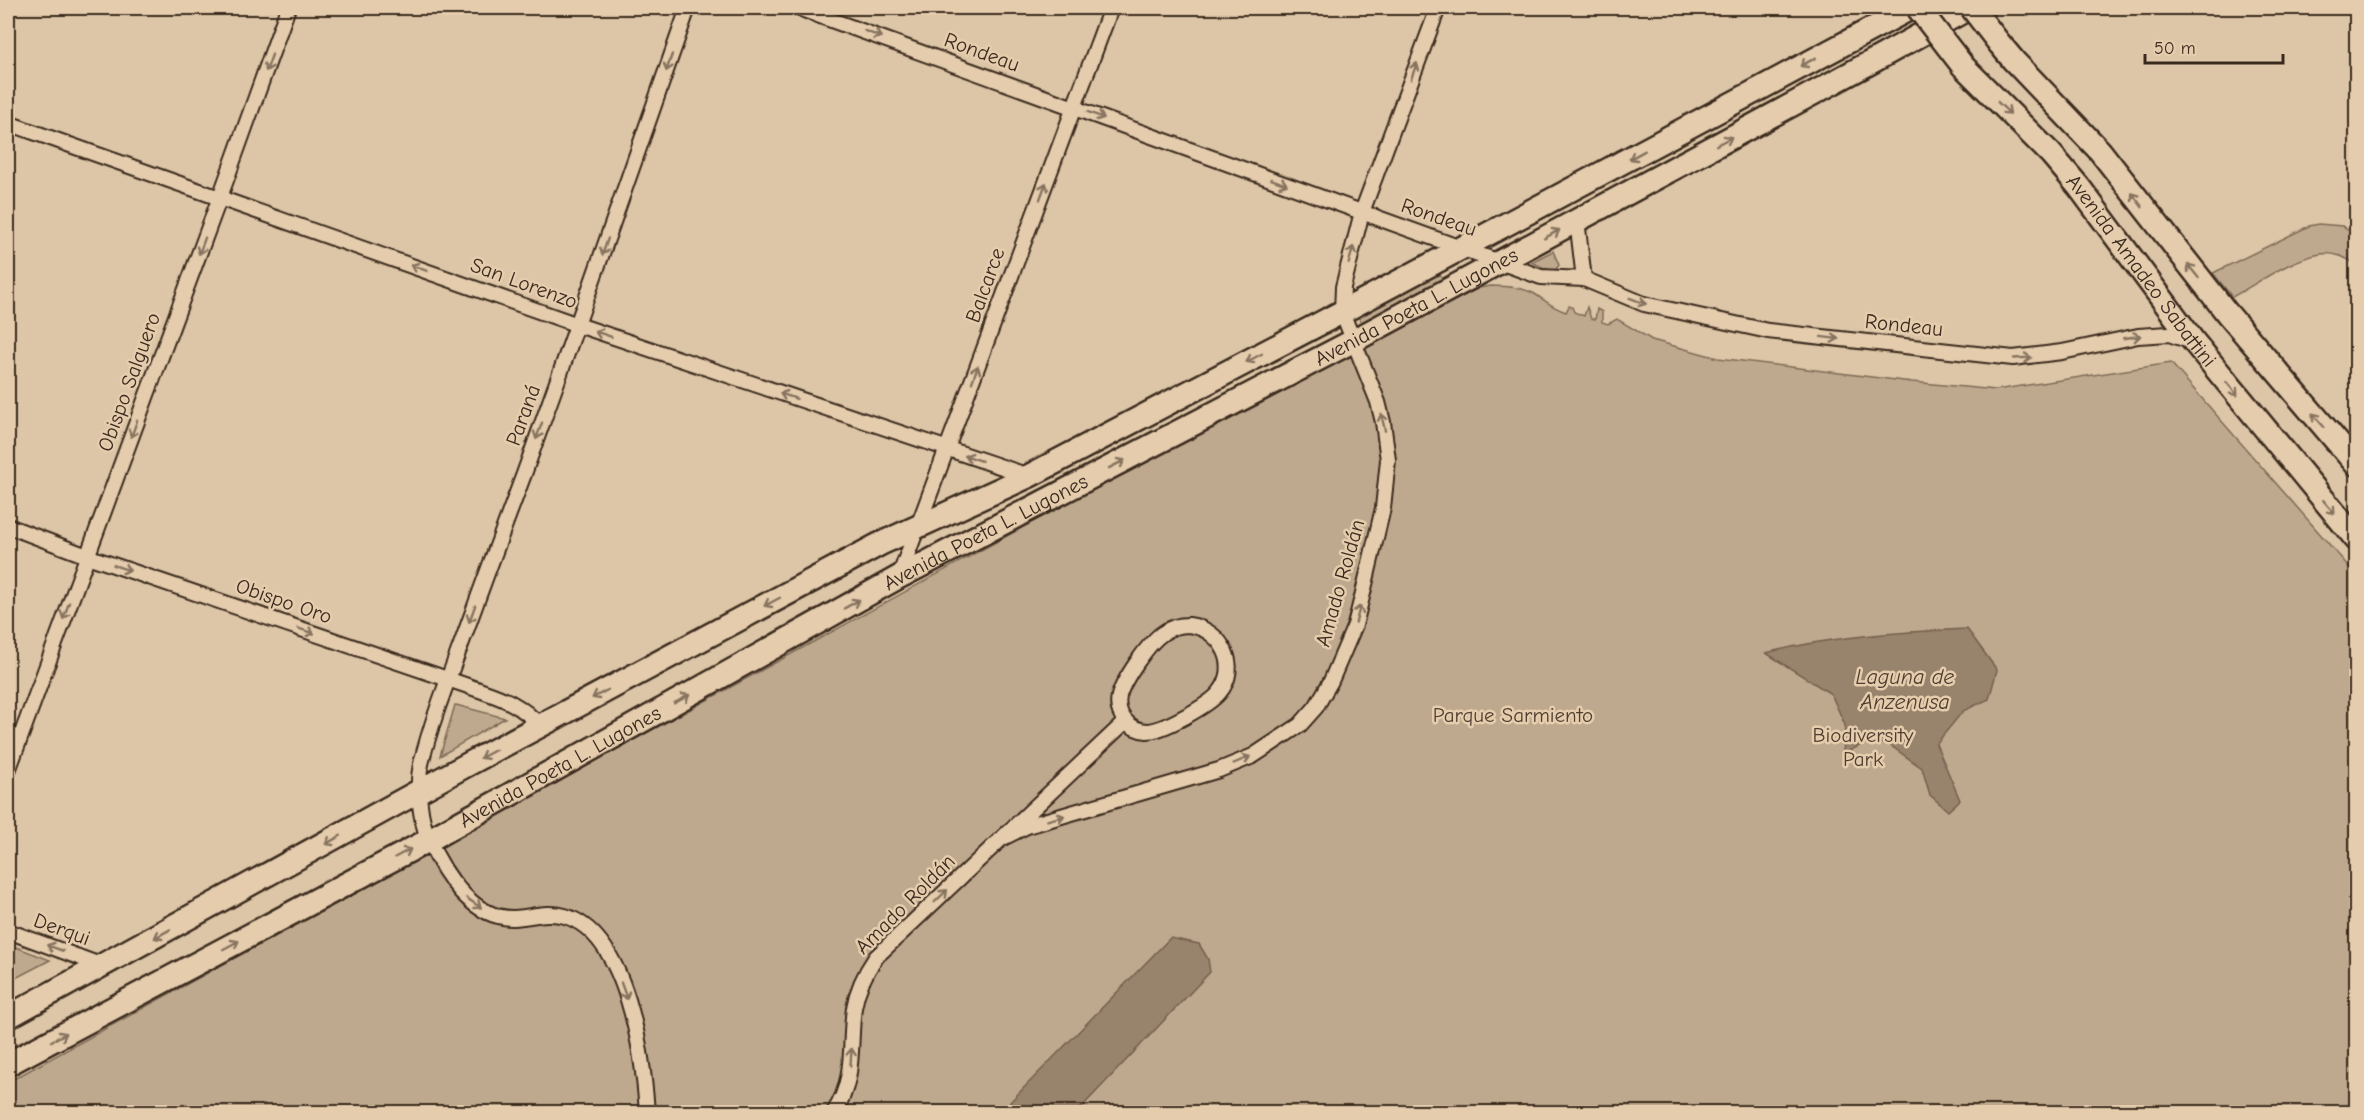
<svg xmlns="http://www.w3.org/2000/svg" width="2364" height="1120" font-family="'Comic Neue',sans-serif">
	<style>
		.green { fill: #bfa98e; stroke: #7d6a56; stroke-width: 1.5 }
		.water { fill: #98836d; stroke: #735f4d; stroke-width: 1.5 }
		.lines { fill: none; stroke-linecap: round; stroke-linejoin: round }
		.minor-casing { stroke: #3b2a1e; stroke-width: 18 }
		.primary-casing { stroke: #3b2a1e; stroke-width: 27 }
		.minor { stroke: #e4ccad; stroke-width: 14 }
		.primary { stroke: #e4ccad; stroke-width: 22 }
		.primary-bridge-casing { stroke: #3b2a1e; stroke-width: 27; stroke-linecap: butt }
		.primary-bridge { stroke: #e4ccad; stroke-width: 22 }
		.oneway { stroke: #87735e }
		.labels { text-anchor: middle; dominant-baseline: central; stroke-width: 5; stroke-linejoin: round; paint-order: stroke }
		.street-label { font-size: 21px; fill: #3b2a1e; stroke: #e4ccad }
		.park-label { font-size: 21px; fill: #4f3d2f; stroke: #e4ccad }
		.water-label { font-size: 22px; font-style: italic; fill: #4e3c2e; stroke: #e4ccad }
	</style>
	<rect width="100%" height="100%" fill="#ddc6a7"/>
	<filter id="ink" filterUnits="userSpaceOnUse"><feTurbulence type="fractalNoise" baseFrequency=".0167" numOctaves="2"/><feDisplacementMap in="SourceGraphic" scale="12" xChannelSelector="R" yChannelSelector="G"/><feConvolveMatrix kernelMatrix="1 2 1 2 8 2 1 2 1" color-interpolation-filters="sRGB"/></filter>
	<g filter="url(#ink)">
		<!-- green -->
		<g class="green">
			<path d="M 2319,224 L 2342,226 L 2356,233 L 2356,265 C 2347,258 2334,252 2321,254 C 2292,258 2258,283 2232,297 L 2213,273 L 2309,226 Z"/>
			<path d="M 1553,251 L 1559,265 L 1555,271 L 1551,271 L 1531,262 Z"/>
			<path d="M 1438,271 L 1444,282 L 1366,329 L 1361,324 L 1358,311 Z"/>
			<path d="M 1491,286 C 1504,286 1521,287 1533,293 C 1545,300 1552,308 1566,312 L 1569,306 L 1572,307 L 1574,312 L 1584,316 L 1587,307 L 1591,319 L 1595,319 L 1597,309 L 1602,312 L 1602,322 L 1608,324 L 1617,319 L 1652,340 L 1718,358 L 1912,382 L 1996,390 L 2171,363 L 2356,575 L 2356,1112 L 8,1112 L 8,1082 L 1289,382 L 1479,288 Z"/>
			<path d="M 456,705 L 505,718 L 440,756 L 455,705 Z"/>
			<path d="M 8,944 L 50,960 L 8,982 Z"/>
		</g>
		<!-- water -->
		<g class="water">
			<path d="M 1967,629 L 1997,670 L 1989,699 L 1963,711 L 1936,744 L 1960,800 L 1948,811 L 1930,795 L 1922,768 L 1888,744 L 1867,742 L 1843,754 L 1845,725 L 1831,694 L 1766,653 C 1832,636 1899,632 1967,629 Z"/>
			<path d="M 1170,938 L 1199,944 L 1208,959 L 1210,972 L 1077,1112 L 1009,1112 L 1010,1102 Z"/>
		</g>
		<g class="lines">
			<!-- minor casing -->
			<g class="minor-casing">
				<g id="minor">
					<path d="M 798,8 L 1541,277 L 1584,279 L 1644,304 L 1768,331 L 2013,358 L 2062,352 L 2138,336 L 2169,334 L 2193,342"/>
					<path d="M 8,123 L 578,325 L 1029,476"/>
					<path d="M 1577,220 L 1584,279"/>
					<path d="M 8,526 L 87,556 L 468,686 C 498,697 518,701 540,726"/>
					<path d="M 899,577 L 1111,8"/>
					<path d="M 1189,625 C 1221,629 1242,666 1219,693 C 1209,705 1163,731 1147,731 C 1129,730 1115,714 1119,696 C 1123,680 1149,642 1163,633 C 1171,627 1180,625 1189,625 Z"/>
					<path d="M 8,771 L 220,197 L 288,8"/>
					<path d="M 1001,839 L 1027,826 L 1219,770 L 1253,756 L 1300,725 L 1316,707 L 1331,681 L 1355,625 L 1363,593 L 1383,508 L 1388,460 L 1383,422 L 1378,402 L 1342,312 L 1343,287 L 1362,212 L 1438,8"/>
					<path d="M 8,931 L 103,966"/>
					<path d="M 647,1112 C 643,1056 628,935 565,916 C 547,911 531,917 514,918 C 472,919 444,874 429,840 C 420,820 416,786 421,764 C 431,723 447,682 462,642 C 482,586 503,530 524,474 C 580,319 634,163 688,8"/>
					<path d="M 834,1112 C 856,1080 849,1044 854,1008 C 857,989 865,973 876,957 L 1125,722"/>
				</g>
			</g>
			<!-- primary casing -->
			<g class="primary-casing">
				<g id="primary">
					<path d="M 1999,43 L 2014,61 L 2100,151 L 2227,313 L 2356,464"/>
					<path id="s1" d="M 1963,66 L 2051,154 L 2079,187 L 2194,342 L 2356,539"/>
					<path d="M 8,1017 L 463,767 L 880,544 L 1029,476 L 1342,312 L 1911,8"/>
					<path id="s2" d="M 8,1064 L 429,840 L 899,577 L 1353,341 L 1875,60 L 1969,8"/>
				</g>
			</g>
			<!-- minor -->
			<use href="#minor" class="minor"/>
			<!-- primary -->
			<use href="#primary" class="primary"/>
			<!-- primary-bridge casing -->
			<g class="primary-bridge-casing">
				<g id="primary-bridge">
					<path d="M 1918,8 L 1963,66"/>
					<path d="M 1972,8 L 1999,43"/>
				</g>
			</g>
			<!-- primary-bridge -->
			<use href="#primary-bridge" class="primary-bridge"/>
		</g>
		<!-- one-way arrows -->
		<defs><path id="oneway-shaft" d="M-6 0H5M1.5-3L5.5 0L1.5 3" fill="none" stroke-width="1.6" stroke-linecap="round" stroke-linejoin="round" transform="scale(1.5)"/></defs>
		<g class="oneway">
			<use href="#oneway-shaft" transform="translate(873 34) rotate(20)"/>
			<use href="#oneway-shaft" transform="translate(1808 62) rotate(151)"/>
			<use href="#oneway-shaft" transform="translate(269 63) rotate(110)"/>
			<use href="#oneway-shaft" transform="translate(669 63) rotate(109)"/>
			<use href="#oneway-shaft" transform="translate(1414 71) rotate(-70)"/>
			<use href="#oneway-shaft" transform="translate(2004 108) rotate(43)"/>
			<use href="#oneway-shaft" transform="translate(1096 115) rotate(20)"/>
			<use href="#oneway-shaft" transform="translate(1724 141) rotate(-28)"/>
			<use href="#oneway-shaft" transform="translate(1637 155) rotate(151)"/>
			<use href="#oneway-shaft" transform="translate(1279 182) rotate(20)"/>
			<use href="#oneway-shaft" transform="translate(1043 191) rotate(-70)"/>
			<use href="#oneway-shaft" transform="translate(2137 200) rotate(-127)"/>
			<use href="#oneway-shaft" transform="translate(1552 234) rotate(-29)"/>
			<use href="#oneway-shaft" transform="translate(202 246) rotate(110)"/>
			<use href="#oneway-shaft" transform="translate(605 247) rotate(109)"/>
			<use href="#oneway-shaft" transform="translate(1351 255) rotate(-75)"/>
			<use href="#oneway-shaft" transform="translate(419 268) rotate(-160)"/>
			<use href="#oneway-shaft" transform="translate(2193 271) rotate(-129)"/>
			<use href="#oneway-shaft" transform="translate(1638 301) rotate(20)"/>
			<use href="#oneway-shaft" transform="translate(603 334) rotate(-161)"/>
			<use href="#oneway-shaft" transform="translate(2132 337) rotate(-8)"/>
			<use href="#oneway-shaft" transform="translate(1830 338) rotate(7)"/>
			<use href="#oneway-shaft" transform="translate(1254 358) rotate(152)"/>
			<use href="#oneway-shaft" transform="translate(2023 358) rotate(-3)"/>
			<use href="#oneway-shaft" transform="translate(975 374) rotate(-70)"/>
			<use href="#oneway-shaft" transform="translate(2232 389) rotate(51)"/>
			<use href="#oneway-shaft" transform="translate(788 396) rotate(-161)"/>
			<use href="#oneway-shaft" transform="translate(2318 420) rotate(-131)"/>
			<use href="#oneway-shaft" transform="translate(1383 422) rotate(-103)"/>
			<use href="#oneway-shaft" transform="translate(134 429) rotate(110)"/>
			<use href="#oneway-shaft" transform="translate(539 431) rotate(110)"/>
			<use href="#oneway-shaft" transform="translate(973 458) rotate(-162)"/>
			<use href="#oneway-shaft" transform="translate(1117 464) rotate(-27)"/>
			<use href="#oneway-shaft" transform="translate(2329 507) rotate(50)"/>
			<use href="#oneway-shaft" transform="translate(122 568) rotate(19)"/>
			<use href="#oneway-shaft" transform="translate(772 602) rotate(152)"/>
			<use href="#oneway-shaft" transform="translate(852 604) rotate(-29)"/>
			<use href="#oneway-shaft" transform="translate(66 611) rotate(110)"/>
			<use href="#oneway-shaft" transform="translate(472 614) rotate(110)"/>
			<use href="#oneway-shaft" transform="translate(1358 614) rotate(-75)"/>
			<use href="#oneway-shaft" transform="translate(306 631) rotate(19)"/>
			<use href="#oneway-shaft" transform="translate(600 694) rotate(152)"/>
			<use href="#oneway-shaft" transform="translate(682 699) rotate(-29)"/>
			<use href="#oneway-shaft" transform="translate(488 754) rotate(152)"/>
			<use href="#oneway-shaft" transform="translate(1242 760) rotate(-23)"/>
			<use href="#oneway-shaft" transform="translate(1056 818) rotate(-15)"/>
			<use href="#oneway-shaft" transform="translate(333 840) rotate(151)"/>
			<use href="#oneway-shaft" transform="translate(403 853) rotate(-28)"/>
			<use href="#oneway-shaft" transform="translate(941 896) rotate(-44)"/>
			<use href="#oneway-shaft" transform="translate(474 903) rotate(34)"/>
			<use href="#oneway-shaft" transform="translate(162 934) rotate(151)"/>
			<use href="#oneway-shaft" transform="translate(231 945) rotate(-28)"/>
			<use href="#oneway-shaft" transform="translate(55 948) rotate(-160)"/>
			<use href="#oneway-shaft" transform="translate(624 991) rotate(70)"/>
			<use href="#oneway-shaft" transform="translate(59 1037) rotate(-28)"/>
			<use href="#oneway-shaft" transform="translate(851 1057) rotate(-86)"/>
		</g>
	</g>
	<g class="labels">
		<!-- street labels -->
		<g class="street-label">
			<text transform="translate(982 52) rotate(20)">Rondeau</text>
			<text transform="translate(1439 217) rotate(19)">Rondeau</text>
			<text stroke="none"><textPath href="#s1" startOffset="272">Avenida Amadeo Sabattini</textPath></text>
			<text transform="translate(524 283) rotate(20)">San Lorenzo</text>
			<text transform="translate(985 285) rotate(-70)">Balcarce</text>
			<text stroke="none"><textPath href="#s2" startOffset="1599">Avenida Poeta L. Lugones</textPath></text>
			<text transform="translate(1904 325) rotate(6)">Rondeau</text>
			<text transform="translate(129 382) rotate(-70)">Obispo Salguero</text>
			<text transform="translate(523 415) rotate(-70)">Paraná</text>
			<text stroke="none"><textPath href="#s2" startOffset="1113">Avenida Poeta L. Lugones</textPath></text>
			<text transform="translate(1340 583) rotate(-74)">Amado Roldán</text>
			<text transform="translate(284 601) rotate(19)">Obispo Oro</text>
			<text stroke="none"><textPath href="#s2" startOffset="627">Avenida Poeta L. Lugones</textPath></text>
			<text transform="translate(905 904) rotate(-45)">Amado Roldán</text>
			<text transform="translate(62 929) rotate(20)">Derqui</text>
		</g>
		<!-- park labels -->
		<g class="park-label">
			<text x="1513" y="715">Parque Sarmiento</text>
			<text x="1863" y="735">Biodiversity<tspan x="1863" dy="24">Park</tspan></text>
		</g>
		<!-- water labels -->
		<g class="water-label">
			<text x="1905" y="677">Laguna de<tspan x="1905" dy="25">Anzenusa</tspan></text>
		</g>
	</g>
	<!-- margin -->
	<rect width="2364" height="1120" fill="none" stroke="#e4ccad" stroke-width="30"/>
	<rect x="15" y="15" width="2334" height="1090" fill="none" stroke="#3b2a1e" stroke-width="2" filter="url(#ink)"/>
	<!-- scale -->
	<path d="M2145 54v9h138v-9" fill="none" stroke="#3b2a1e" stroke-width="3"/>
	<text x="2154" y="54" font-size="18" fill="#3b2a1e" stroke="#e4ccad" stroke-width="4.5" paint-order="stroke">50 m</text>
</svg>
